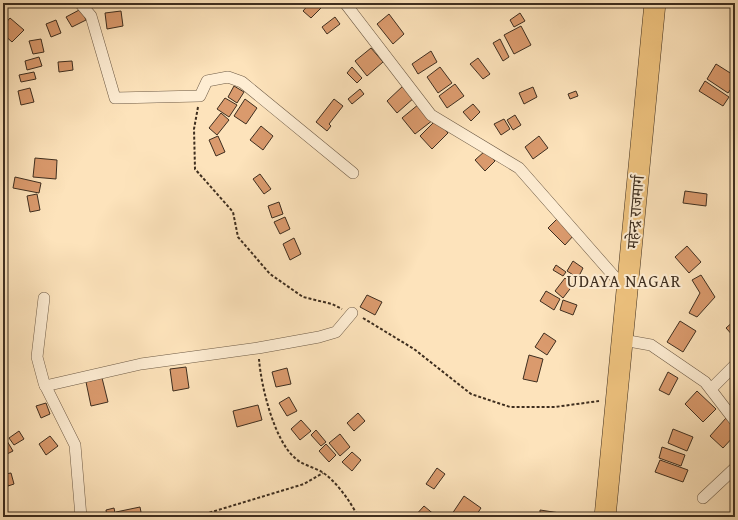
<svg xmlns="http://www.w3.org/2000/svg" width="738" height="520" font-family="'Gentium Book Plus','Noto Serif Devanagari',serif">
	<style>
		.building { fill: #da9a6d; stroke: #3e2e1f }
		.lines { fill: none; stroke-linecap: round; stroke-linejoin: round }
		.street-casing { stroke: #6e5b46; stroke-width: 12 }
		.highway-casing { stroke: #3e2e1f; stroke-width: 22 }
		.path { stroke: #3e2e1f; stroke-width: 2; stroke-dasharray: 3 2; stroke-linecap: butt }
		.street { stroke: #feedd3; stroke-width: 11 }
		.highway { stroke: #eec27e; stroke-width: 21 }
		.labels { text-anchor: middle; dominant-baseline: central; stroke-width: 4; stroke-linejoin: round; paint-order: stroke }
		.street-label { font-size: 16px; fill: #3e2e1f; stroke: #feedd3 }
		.neighbourhood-label { font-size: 17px; letter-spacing: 1px; fill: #3e2e1f; stroke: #feedd3 }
	</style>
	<rect width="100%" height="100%" fill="#fde3bb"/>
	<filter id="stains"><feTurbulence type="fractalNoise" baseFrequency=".005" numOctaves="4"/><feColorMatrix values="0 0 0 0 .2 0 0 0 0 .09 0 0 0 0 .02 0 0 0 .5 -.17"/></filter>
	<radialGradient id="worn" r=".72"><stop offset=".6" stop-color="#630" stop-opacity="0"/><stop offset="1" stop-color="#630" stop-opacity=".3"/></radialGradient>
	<!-- building -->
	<g class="building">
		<path d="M 310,3 L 318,3 L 322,7 L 311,18 L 303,11 Z"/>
		<path d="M 81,9 L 86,20 L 72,27 L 66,17 Z"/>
		<path d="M 121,11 L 123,26 L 107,29 L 105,13 Z"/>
		<path d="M 520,13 L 525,21 L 514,27 L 510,20 Z"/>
		<path d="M 389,14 L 404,34 L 393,44 L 377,24 Z"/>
		<path d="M 335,17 L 340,24 L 327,34 L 322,27 Z"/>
		<path d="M 10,18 L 24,30 L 12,42 L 3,34 L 3,26 Z"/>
		<path d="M 56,20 L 61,33 L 51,37 L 46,24 Z"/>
		<path d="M 521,26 L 531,45 L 514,54 L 504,35 Z"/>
		<path d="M 41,39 L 44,52 L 33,54 L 29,41 Z"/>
		<path d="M 500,39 L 509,57 L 503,61 L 493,43 Z"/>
		<path d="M 371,48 L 383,62 L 367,76 L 355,61 Z"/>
		<path d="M 431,51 L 437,62 L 418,74 L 412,64 Z"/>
		<path d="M 39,57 L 42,66 L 27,70 L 25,61 Z"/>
		<path d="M 478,58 L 490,74 L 483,79 L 470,64 Z"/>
		<path d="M 72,61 L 73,70 L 59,72 L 58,62 Z"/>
		<path d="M 716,64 L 735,76 L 735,83 L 728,93 L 707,79 Z"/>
		<path d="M 352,67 L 362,78 L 357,83 L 347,73 Z"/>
		<path d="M 440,67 L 452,83 L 438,93 L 427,77 Z"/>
		<path d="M 34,72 L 36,79 L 21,82 L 19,75 Z"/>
		<path d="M 705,81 L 729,97 L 723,106 L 699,91 Z"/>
		<path d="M 455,84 L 464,96 L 447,108 L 439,96 Z"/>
		<path d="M 404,85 L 415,97 L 397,113 L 387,101 Z"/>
		<path d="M 234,86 L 244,92 L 237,103 L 228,97 Z"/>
		<path d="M 533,87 L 537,97 L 524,104 L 519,93 Z"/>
		<path d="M 30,88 L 34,102 L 21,105 L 18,91 Z"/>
		<path d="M 360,89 L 364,94 L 352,104 L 348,99 Z"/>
		<path d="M 576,91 L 578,96 L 570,99 L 568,94 Z"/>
		<path d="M 225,98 L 237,105 L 229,117 L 217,109 Z"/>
		<path d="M 245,99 L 257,108 L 246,124 L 234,116 Z"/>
		<path d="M 334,99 L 343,106 L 329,124 L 331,126 L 327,131 L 316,122 Z"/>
		<path d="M 419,104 L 433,120 L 415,134 L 402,118 Z"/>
		<path d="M 473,104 L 480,112 L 471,121 L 463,112 Z"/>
		<path d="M 221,113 L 229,120 L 217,135 L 209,128 Z"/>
		<path d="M 515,115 L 521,125 L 513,130 L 507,120 Z"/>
		<path d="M 504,119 L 510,129 L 501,135 L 494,124 Z"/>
		<path d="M 436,120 L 448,133 L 432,149 L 420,136 Z"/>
		<path d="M 261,126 L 273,136 L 263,150 L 250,140 Z"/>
		<path d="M 218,136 L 225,152 L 216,156 L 209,140 Z"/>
		<path d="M 539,136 L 548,148 L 533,159 L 525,147 Z"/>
		<path d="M 485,151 L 495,161 L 485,171 L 475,160 Z"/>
		<path d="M 35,158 L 57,160 L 56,179 L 33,177 Z"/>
		<path d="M 260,174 L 271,189 L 264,194 L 253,179 Z"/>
		<path d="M 15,177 L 41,183 L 39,193 L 13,188 Z"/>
		<path d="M 685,191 L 707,194 L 706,206 L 683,203 Z"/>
		<path d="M 37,194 L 40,210 L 30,212 L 27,196 Z"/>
		<path d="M 279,202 L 283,214 L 272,218 L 268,206 Z"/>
		<path d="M 285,217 L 290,229 L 280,234 L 274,222 Z"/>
		<path d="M 558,218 L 574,235 L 565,245 L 548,228 Z"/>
		<path d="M 294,238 L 301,254 L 290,260 L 283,244 Z"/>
		<path d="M 687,246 L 701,262 L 689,273 L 675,257 Z"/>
		<path d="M 573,261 L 583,268 L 578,278 L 567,271 Z"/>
		<path d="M 556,265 L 566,272 L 563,276 L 553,270 Z"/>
		<path d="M 701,275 L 715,297 L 697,317 L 689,313 L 700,293 L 692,280 Z"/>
		<path d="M 565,278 L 573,285 L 563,298 L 555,291 Z"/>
		<path d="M 546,291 L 560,299 L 554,310 L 540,301 Z"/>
		<path d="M 367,295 L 382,302 L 375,315 L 360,307 Z"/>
		<path d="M 563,300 L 577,305 L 573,315 L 560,310 Z"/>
		<path d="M 735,320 L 735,338 L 726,328 Z"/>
		<path d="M 680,321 L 696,331 L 683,352 L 667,342 Z"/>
		<path d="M 544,333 L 556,341 L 547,355 L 535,347 Z"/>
		<path d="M 529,355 L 543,359 L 537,382 L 523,379 Z"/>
		<path d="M 186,367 L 189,388 L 173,391 L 170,369 Z"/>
		<path d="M 287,368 L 291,384 L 276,387 L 272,372 Z"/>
		<path d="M 668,372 L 678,378 L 669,395 L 659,390 Z"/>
		<path d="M 102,378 L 108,402 L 91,406 L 86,382 Z"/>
		<path d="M 697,391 L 716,409 L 703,422 L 685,404 Z"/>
		<path d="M 289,397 L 297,411 L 287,416 L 279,403 Z"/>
		<path d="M 46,403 L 50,414 L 41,418 L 36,406 Z"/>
		<path d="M 258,405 L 262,420 L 237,427 L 233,411 Z"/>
		<path d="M 358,413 L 365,421 L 354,431 L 347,423 Z"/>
		<path d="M 726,418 L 735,427 L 735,435 L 723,448 L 710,436 Z"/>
		<path d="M 301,420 L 311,431 L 300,440 L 291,429 Z"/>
		<path d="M 673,429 L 693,437 L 687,451 L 668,443 Z"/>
		<path d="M 316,430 L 326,442 L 321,446 L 311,435 Z"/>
		<path d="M 19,431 L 24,439 L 14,445 L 9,438 Z"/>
		<path d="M 340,434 L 350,447 L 340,456 L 329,443 Z"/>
		<path d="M 50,436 L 58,446 L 46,455 L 39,444 Z"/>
		<path d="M 7,441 L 13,451 L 3,456 L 3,443 Z"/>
		<path d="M 326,444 L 336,455 L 329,462 L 319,451 Z"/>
		<path d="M 662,447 L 685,455 L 681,466 L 659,458 Z"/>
		<path d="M 352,452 L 361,460 L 352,471 L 342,462 Z"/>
		<path d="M 660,460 L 688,470 L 683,482 L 655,472 Z"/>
		<path d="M 437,468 L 445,474 L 434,489 L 426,484 Z"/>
		<path d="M 11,473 L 14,484 L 8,486 L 5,474 Z"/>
		<path d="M 464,496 L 481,508 L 475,517 L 450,517 Z"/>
		<path d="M 424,506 L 436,516 L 436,517 L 414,517 Z"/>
		<path d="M 140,507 L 142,517 L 117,517 L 116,512 Z"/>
		<path d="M 114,508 L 116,517 L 107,517 L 106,510 Z"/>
		<path d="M 540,510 L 560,513 L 560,517 L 540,517 Z"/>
	</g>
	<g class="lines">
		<!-- street casing -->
		<g class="street-casing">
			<g id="street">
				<path d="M 80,3 L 91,16 L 115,98 L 200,96 L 207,81 L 228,77 L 242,82 L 353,173"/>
				<path d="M 345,3 L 431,115 L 519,168 L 627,291"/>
				<path d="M 44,298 L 37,357 L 44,383 L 75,445 L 81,517"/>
				<path d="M 623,340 L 651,345 L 705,382 L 735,421"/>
				<path d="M 45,386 L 141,364 L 258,348 L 319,337 L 336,332 L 352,313"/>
				<path d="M 711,389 L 735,365"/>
				<path d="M 703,498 L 735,468"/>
			</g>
		</g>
		<!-- highway casing -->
		<g class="highway-casing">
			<path id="highway" d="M 605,517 L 655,3"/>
		</g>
		<!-- path -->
		<g class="path">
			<path d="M 198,107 L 194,129 L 195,169 L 233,212 L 238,237 L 270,274 L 303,297 L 332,304 L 342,309"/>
			<path d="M 363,318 L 414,349 L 471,394 L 510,407 L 555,407 L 599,401"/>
			<path d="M 259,359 C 261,386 274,440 295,458 C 302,465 314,467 322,472 C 336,481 351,502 358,517"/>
			<path d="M 195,517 L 304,484 L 323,473"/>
		</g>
		<!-- street -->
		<use href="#street" class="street"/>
		<!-- highway -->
		<use href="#highway" class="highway"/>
	</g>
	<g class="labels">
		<!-- street labels -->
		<g class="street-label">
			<text transform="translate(635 212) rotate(-85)">महेन्द्र राजमार्ग</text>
		</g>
		<!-- neighbourhood labels -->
		<g class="neighbourhood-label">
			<text x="624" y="280">UDAYA NAGAR</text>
		</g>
	</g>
	<!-- margin -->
	<rect width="738" height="520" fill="none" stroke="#fde3bb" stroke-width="16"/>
	<rect x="4" y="4" width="730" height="512" fill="none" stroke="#3e2e1f" stroke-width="2"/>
	<rect x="8" y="8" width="722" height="504" fill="none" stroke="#3e2e1f"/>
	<rect width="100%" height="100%" filter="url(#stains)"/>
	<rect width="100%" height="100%" fill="url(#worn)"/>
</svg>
